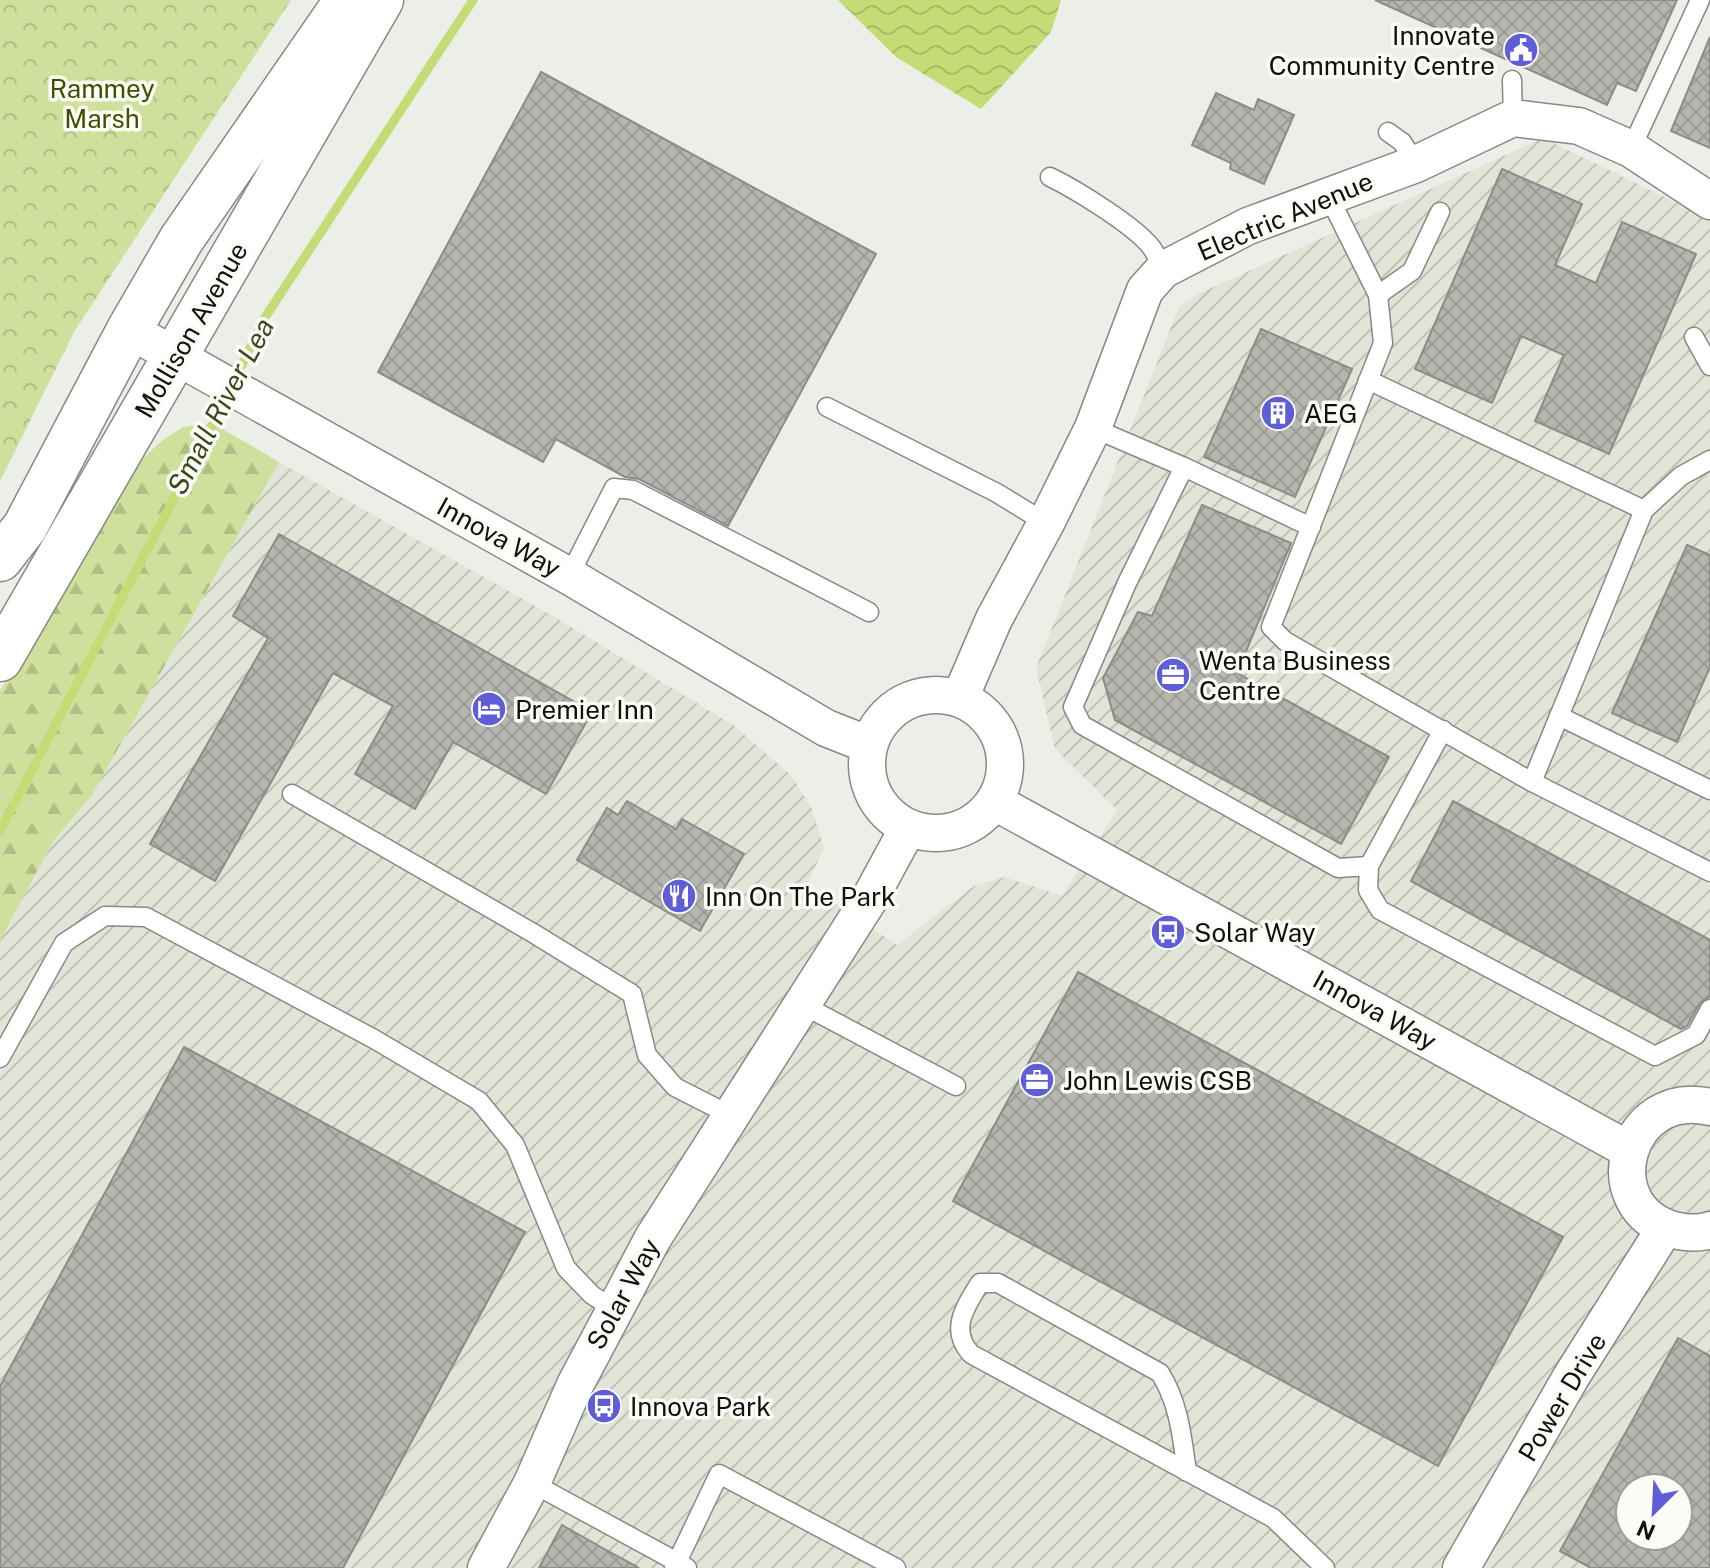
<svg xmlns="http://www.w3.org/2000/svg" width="1710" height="1568" font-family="'Public Sans',sans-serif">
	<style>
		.industrial { fill: url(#industrial-furrows); fill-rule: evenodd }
		.forest { fill: url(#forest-firs) }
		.park { fill: url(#park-crowns) }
		.water { fill: url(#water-waves) }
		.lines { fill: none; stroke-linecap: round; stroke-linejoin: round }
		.stream { stroke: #c5db76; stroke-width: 9 }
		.building { fill: url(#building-cross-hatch); stroke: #8b8d87; stroke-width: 2; fill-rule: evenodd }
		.service-casing { stroke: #888984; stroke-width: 21 }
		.minor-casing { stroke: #888984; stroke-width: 39 }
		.primary-casing { stroke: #888984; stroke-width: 47 }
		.service { stroke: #fff; stroke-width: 18 }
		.minor { stroke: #fff; stroke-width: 36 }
		.primary { stroke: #fff; stroke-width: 44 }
		.labels { text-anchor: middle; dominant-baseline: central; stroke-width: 7; stroke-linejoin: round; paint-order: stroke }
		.poi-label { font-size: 26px; fill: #10110f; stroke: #fafcf5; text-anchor: start }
		.park-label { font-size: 26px; fill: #434e00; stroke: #fafcf5 }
		.street-label { font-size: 26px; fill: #10110f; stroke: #fafcf5 }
		.water-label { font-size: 28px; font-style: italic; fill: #3e461d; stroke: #fafcf5 }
	</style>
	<defs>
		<pattern id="industrial-furrows" width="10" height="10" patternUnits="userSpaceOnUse" patternTransform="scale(2)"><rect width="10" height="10" fill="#e1e5d7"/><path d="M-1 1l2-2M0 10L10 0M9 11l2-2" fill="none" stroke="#c0c3b7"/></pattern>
		<pattern id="forest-firs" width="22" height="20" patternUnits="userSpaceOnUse" patternTransform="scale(2)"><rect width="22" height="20" fill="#cfdf9c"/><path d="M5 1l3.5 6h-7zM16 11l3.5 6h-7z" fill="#b1be85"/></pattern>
		<pattern id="park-crowns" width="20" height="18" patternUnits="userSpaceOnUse" patternTransform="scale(2)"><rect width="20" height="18" fill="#cfdf9c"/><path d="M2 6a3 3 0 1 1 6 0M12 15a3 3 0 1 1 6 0" fill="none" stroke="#b1be85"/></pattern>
		<pattern id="water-waves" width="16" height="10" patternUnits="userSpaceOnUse" patternTransform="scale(2)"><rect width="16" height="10" fill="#c5db76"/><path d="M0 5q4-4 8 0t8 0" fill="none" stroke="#a8bb65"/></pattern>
		<pattern id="building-cross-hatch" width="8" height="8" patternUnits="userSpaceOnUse" patternTransform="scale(2)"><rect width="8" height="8" fill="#b4b6af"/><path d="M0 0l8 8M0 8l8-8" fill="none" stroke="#9a9b95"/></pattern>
	</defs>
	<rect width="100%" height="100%" fill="#eceee8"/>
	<!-- industrial -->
	<path class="industrial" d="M 1543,138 L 1710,219 L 1710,1568 L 0,1568 L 0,940 L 54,840 L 92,795 L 279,462 L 553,616 L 733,725 L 791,775 L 812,809 L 824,848 L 807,885 L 897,945 L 974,886 L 1005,877 L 1062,896 L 1117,810 L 1055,749 L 1036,668 L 1179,307 L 1200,293 ZM 1630,1488 L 1678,1488 L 1678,1536 L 1630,1536 Z"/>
	<!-- forest -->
	<path class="forest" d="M 214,424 L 279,462 L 92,795 L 54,840 L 0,940 L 0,690 L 20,662 L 132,470 L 159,443 L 183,427 Z"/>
	<!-- park -->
	<path class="park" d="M 0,0 L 291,0 L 74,332 L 0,481 Z"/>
	<!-- water -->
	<path class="water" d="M 838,0 L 1061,0 L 1051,32 L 981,109 L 896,57 Z"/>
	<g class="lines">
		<!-- stream -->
		<g class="stream">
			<path d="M 234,381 L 264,319 L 473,0"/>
			<path d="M 0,831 L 228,395"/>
		</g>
	</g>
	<!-- building -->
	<g class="building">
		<path d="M 1375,0 L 1677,0 L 1636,91 L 1617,83 L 1607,105 Z"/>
		<path d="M 1710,37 L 1710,148 L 1671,131 Z"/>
		<path d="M 541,72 L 876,254 L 728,526 L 639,479 L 625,477 L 556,439 L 543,462 L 378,372 Z"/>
		<path d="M 1216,93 L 1254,110 L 1258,99 L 1294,115 L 1264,184 L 1230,169 L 1231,163 L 1192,145 Z"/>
		<path d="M 1502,169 L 1582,204 L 1555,265 L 1596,283 L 1622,222 L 1696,254 L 1609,454 L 1535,421 L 1564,355 L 1521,336 L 1492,403 L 1415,369 Z"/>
		<path d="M 1261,329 L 1352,369 L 1295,497 L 1204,457 Z"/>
		<path d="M 1202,505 L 1291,543 L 1237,673 L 1389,757 L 1341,844 L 1115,720 L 1103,678 L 1138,612 L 1152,616 Z"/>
		<path d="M 279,534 L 592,712 L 546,794 L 453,742 L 415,809 L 355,774 L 393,706 L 333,673 L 215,881 L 150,844 L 268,638 L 233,616 Z"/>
		<path d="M 1687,545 L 1710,555 L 1710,667 L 1677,742 L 1612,713 Z"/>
		<path d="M 627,801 L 676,829 L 682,819 L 744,854 L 700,931 L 577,860 L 607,808 L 618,815 Z"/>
		<path d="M 1453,801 L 1710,940 L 1710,996 L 1700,1003 L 1687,1026 L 1681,1029 L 1411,881 Z"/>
		<path d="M 1078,972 L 1563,1237 L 1438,1466 L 953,1201 Z"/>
		<path d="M 184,1047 L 525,1232 L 343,1568 L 0,1568 L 0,1386 Z"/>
		<path d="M 1678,1338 L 1710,1356 L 1710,1568 L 1591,1568 L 1560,1551 ZM 1630,1488 L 1678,1488 L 1678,1536 L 1630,1536 Z"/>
		<path d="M 562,1525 L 599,1546 L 639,1568 L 539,1568 Z"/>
	</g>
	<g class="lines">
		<!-- service casing -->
		<g class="service-casing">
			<g id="service">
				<path d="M 1512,80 L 1513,118"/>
				<path d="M 1388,132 L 1402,142 L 1416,164"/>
				<path d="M 1631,149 L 1700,0"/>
				<path d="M 1050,177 C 1075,189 1135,226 1151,247 C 1156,253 1159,262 1163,270"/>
				<path d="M 1328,195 L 1378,295 L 1383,343 L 1271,627 L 1285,641 L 1532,782 L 1710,872"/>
				<path d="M 1378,295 L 1412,271 L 1440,212"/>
				<path d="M 1694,337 L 1710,366"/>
				<path d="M 1368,380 L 1644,510"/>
				<path d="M 827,407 L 997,493 L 1046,523"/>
				<path d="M 1093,428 L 1184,467 L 1311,527"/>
				<path d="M 1184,467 L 1127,583 L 1073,707 L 1082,725 L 1338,868 L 1369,866"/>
				<path d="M 569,576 L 614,488 L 633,490 L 869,612"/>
				<path d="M 1559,716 L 1710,790"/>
				<path d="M 1443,730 L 1369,866 L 1368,890 L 1380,910 L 1655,1056 L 1696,1035 L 1710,1009"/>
				<path d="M 1532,782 L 1644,510 L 1681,476 L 1710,460"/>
				<path d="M 292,794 L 533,933 L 632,994 L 647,1055 L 675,1087 L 730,1115"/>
				<path d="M 801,1004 L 956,1086"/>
				<path d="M 0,1058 L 64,943 L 105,916 L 146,917 L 374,1039 L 479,1101 L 515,1145 L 566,1268 L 592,1295 L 614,1309"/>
				<path d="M 1187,1472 C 1182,1437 1179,1403 1160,1373 L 998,1283 L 980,1283 C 965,1307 949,1330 971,1354 L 1273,1518 L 1325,1568"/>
				<path d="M 532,1483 L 677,1562 L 674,1568"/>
				<path d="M 687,1568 L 677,1562 L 719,1474 L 896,1568"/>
			</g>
		</g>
		<!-- minor casing -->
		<g class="minor-casing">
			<g id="minor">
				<path d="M 129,330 L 569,576 L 826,728 L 869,745"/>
				<circle cx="936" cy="764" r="69"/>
				<path d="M 960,698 L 994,619 L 1046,523 L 1093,428 L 1145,290 L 1163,270 L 1248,226 L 1416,164 L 1513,118 L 1579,126 L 1631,149 L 1710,201"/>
				<path d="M 995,802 L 1629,1150"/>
				<path d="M 1710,1107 C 1625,1087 1593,1208 1674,1230 C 1686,1233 1698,1234 1710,1230"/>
				<path d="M 486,1568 L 532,1483 L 575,1385 L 653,1238 L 870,898 L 908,828"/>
				<path d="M 1461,1568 L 1571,1377 L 1665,1228"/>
			</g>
		</g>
		<!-- primary casing -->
		<g class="primary-casing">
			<g id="primary">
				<path d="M 0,559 L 25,527 L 129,330 L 181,240 L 347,0"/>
				<path d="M 0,659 L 381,0"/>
			</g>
		</g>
		<!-- service -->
		<use href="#service" class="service"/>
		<!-- minor -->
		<use href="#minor" class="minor"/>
		<!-- primary -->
		<use href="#primary" class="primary"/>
	</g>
	<!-- icons -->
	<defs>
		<g id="civic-disc" transform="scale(1.8)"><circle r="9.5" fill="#5f5ed7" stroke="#fafcf5"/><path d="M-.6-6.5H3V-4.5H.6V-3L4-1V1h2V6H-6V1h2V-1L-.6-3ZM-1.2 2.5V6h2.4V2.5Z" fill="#fff"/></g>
		<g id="building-disc" transform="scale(1.8)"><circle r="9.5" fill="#5f5ed7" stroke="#fafcf5"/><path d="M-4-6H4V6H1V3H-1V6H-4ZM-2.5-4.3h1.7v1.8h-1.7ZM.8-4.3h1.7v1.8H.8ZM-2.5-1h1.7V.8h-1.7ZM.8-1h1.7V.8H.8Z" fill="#fff"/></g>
		<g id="office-disc" transform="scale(1.8)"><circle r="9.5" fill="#5f5ed7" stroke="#fafcf5"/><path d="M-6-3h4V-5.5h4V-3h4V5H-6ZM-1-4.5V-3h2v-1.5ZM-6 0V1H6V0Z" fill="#fff"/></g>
		<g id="hotel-disc" transform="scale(1.8)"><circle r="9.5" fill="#5f5ed7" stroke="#fafcf5"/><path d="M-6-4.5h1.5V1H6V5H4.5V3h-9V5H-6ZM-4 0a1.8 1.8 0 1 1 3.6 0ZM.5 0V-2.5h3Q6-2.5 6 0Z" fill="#fff"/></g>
		<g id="restaurant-disc" transform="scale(1.8)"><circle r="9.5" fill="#5f5ed7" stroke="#fafcf5"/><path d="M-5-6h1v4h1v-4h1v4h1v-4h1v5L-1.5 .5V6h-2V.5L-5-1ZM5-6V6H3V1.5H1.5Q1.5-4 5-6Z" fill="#fff"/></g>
		<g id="bus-disc" transform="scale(1.8)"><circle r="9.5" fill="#5f5ed7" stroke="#fafcf5"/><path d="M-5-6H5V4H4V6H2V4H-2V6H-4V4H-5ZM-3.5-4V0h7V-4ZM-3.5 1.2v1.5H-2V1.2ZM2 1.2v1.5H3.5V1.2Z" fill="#fff"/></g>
	</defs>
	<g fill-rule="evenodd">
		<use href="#civic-disc" x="1521" y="50"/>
		<use href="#building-disc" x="1278" y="413"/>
		<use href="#office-disc" x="1173" y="675"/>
		<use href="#hotel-disc" x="489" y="709"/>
		<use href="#restaurant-disc" x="679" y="896"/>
		<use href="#bus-disc" x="1168" y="932"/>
		<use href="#office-disc" x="1037" y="1080"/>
		<use href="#bus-disc" x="604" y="1406"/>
	</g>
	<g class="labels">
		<!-- poi labels -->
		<g class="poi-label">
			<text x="1495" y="35" text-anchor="end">Innovate<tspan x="1495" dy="30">Community Centre</tspan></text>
			<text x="1304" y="413">AEG</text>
			<text x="1199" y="660">Wenta Business<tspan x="1199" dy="30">Centre</tspan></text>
			<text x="515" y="709">Premier Inn</text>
			<text x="705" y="896">Inn On The Park</text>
			<text x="1194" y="932">Solar Way</text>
			<text x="1063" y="1080">John Lewis CSB</text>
			<text x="630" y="1406">Innova Park</text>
		</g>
		<!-- park labels -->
		<g class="park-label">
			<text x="102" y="88">Rammey<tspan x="102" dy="30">Marsh</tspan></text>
		</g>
		<!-- street labels -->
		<g class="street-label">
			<text transform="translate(1285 216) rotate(-23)">Electric Avenue</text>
			<text transform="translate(191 330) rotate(-60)">Mollison Avenue</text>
			<text transform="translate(499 537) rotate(29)">Innova Way</text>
			<text transform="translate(1375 1010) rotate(29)">Innova Way</text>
			<text transform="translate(623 1294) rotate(-61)">Solar Way</text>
			<text transform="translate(1562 1397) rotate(-59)">Power Drive</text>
		</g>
		<!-- water labels -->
		<g class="water-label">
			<text transform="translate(220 406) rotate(-62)">Small River Lea</text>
		</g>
	</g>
	<!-- north arrow -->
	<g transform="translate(1654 1512) rotate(204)"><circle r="38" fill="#fafcf5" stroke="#9c9e99" stroke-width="2"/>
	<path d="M0-6L14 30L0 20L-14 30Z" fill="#5f5ed7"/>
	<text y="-12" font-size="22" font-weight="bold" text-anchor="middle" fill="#10110f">N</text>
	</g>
</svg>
